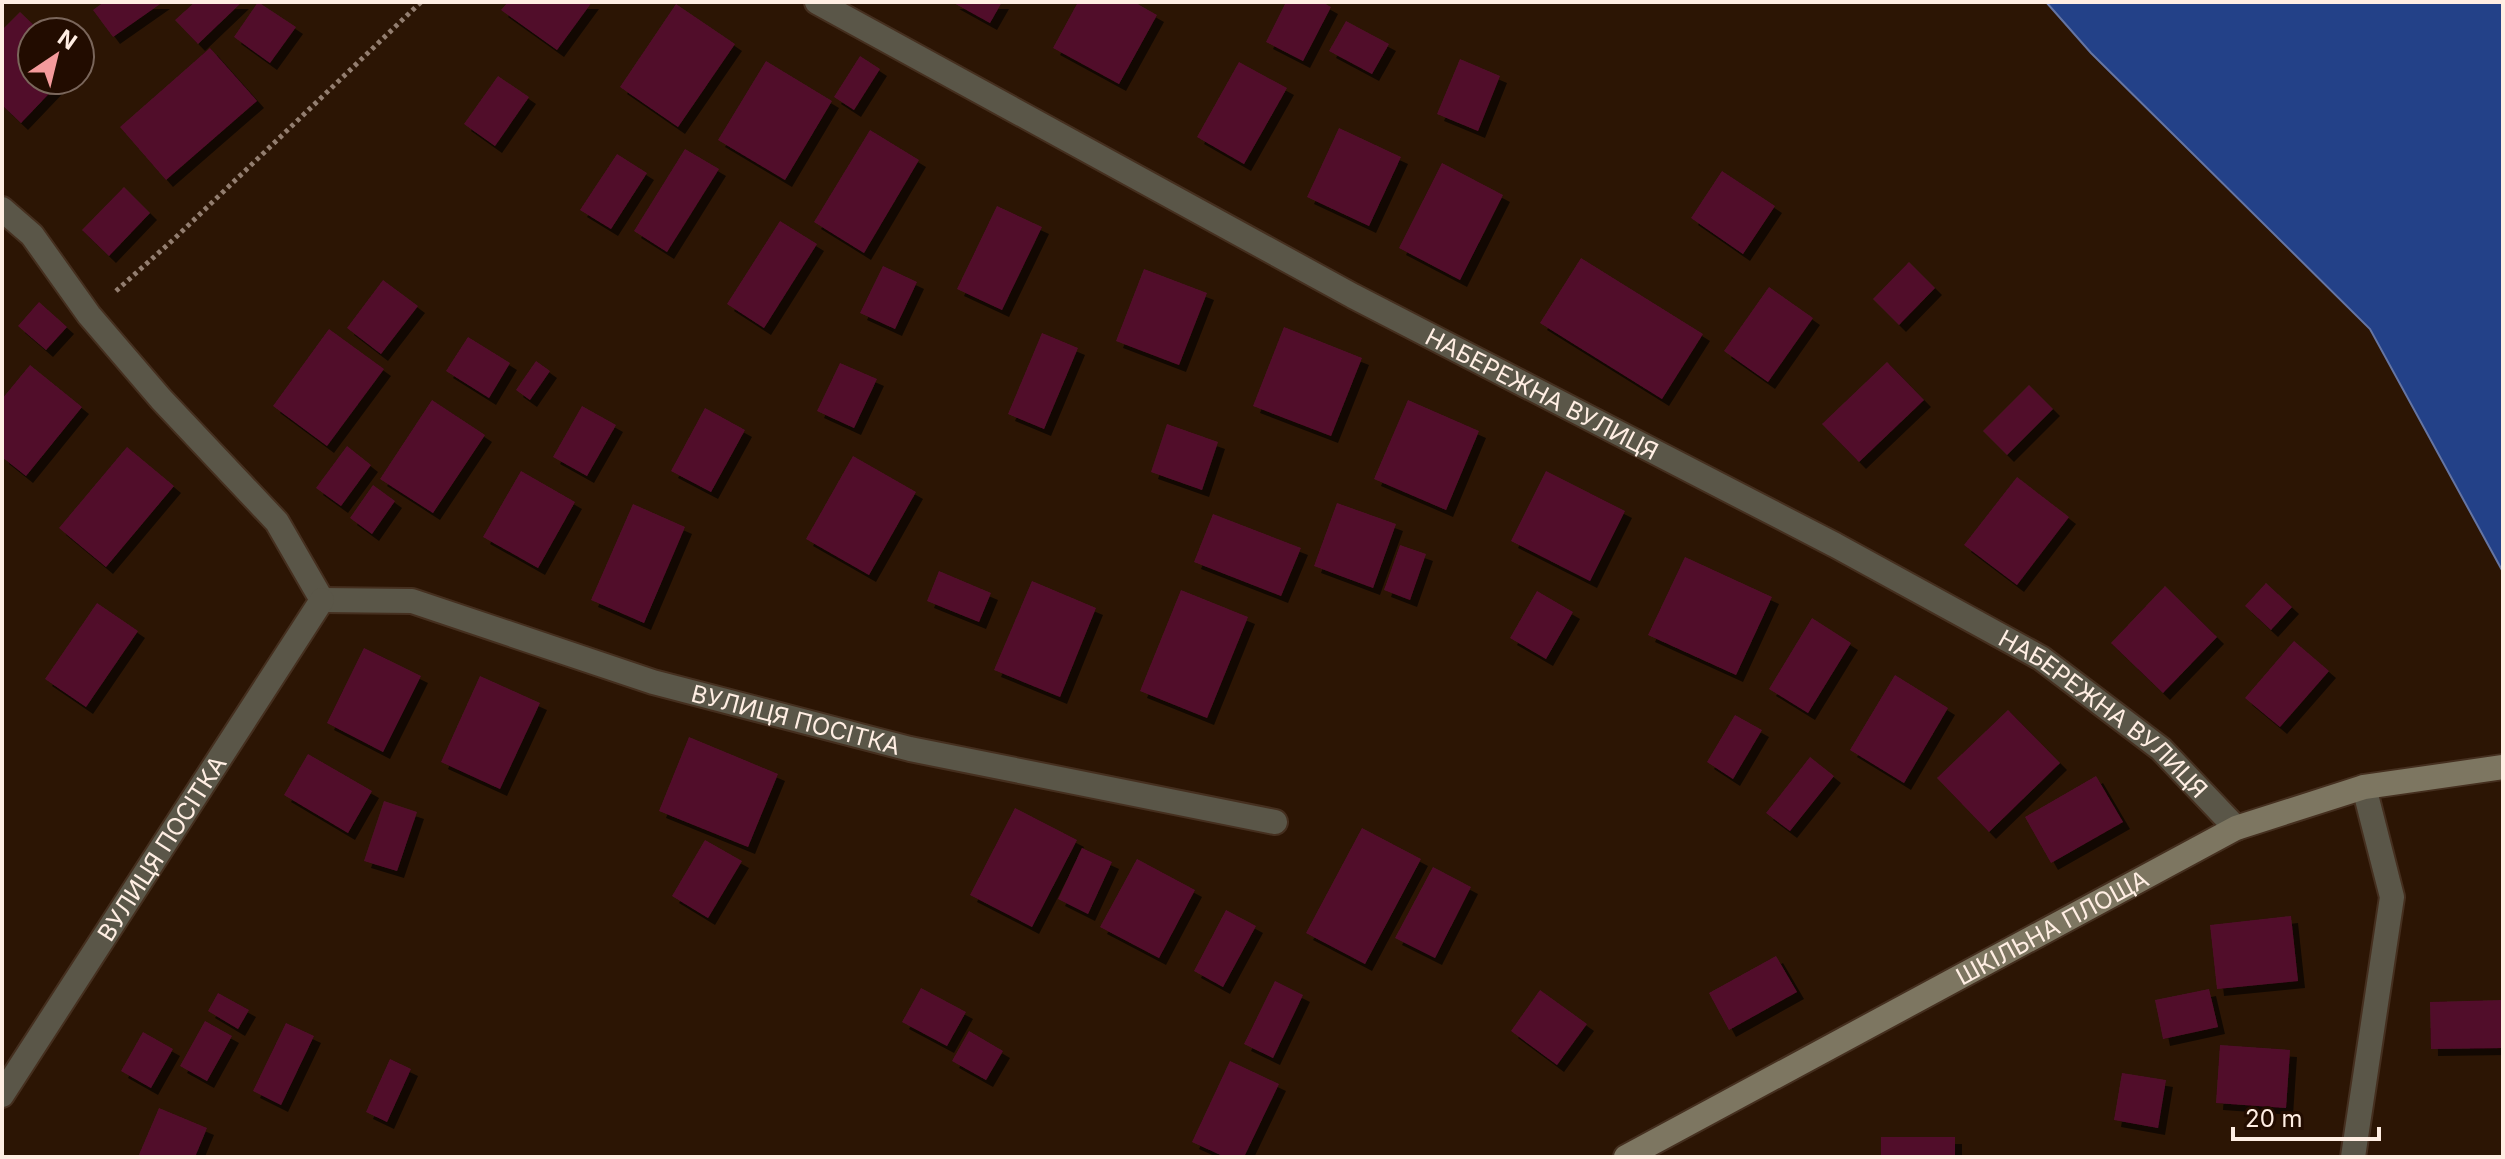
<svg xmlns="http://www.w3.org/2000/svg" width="2505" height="1159" font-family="Inter,sans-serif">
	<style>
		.water { fill: #234188; stroke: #6575a3; stroke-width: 2 }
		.building { fill: #510f2c; filter: url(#shadow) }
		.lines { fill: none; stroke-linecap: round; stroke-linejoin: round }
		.street-casing { stroke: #452f1f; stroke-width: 28 }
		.secondary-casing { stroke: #452f1f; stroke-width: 28 }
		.path { stroke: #937e70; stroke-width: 5; stroke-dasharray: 4 4; stroke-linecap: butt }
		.street { stroke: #5a5648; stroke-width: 24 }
		.secondary { stroke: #7d7661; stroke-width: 24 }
		.labels { text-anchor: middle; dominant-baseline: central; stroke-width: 8; stroke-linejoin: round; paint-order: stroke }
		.street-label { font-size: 24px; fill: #ffeee3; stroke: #220c00 }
	</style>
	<defs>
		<filter id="shadow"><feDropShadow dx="7" dy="7" stdDeviation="0" flood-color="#0009"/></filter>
	</defs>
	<rect width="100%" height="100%" fill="#2c1504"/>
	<!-- water -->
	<path class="water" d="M 2046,2 L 2503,2 L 2503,572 L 2370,329 L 2091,53 Z"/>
	<!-- building -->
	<g class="building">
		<path d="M 104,2 L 163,2 L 113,37 L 93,10 Z"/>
		<path d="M 195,2 L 242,2 L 198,44 L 175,20 Z"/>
		<path d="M 258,2 L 296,27 L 270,63 L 234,37 Z"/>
		<path d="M 508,2 L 592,2 L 557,50 L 501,10 Z"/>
		<path d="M 952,2 L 1002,2 L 990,23 Z"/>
		<path d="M 1078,2 L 1134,2 L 1157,15 L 1119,84 L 1053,48 Z"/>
		<path d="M 1286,2 L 1322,2 L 1331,7 L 1303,61 L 1266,42 Z"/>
		<path d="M 676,4 L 735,44 L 678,127 L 620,87 Z"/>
		<path d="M 20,12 L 41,32 L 32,32 L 32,80 L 62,80 L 21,123 L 2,105 L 2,30 Z"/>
		<path d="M 1346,21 L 1389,44 L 1372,74 L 1329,51 Z"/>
		<path d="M 210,48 L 257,101 L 166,180 L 120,127 Z"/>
		<path d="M 860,56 L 880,69 L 854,110 L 834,97 Z"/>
		<path d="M 1460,59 L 1500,76 L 1478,131 L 1437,114 Z"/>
		<path d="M 766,61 L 832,101 L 785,180 L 718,140 Z"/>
		<path d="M 1239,62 L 1287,88 L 1244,164 L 1197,137 Z"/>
		<path d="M 498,76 L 529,97 L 495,146 L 464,124 Z"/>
		<path d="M 1339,128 L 1401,157 L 1369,226 L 1307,197 Z"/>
		<path d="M 870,130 L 919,160 L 864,253 L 814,222 Z"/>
		<path d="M 685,149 L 719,169 L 667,252 L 634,231 Z"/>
		<path d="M 617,154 L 647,173 L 611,229 L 580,210 Z"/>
		<path d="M 1442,163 L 1503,195 L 1460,280 L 1399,248 Z"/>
		<path d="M 1722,171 L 1775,206 L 1743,254 L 1691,218 Z"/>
		<path d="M 124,187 L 150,213 L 109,256 L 82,230 Z"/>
		<path d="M 997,206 L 1042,227 L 1002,310 L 957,289 Z"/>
		<path d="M 780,221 L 817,244 L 764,328 L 727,304 Z"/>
		<path d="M 1581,258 L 1703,334 L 1662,399 L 1540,323 Z"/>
		<path d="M 1909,262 L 1935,288 L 1899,325 L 1873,299 Z"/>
		<path d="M 883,266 L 917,282 L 895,329 L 860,313 Z"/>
		<path d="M 1144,269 L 1207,293 L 1179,365 L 1116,341 Z"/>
		<path d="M 383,280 L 418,306 L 381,354 L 347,328 Z"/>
		<path d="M 1769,287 L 1813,318 L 1768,382 L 1724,351 Z"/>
		<path d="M 39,302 L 67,327 L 46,350 L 18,326 Z"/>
		<path d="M 1284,327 L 1362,358 L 1331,436 L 1253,406 Z"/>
		<path d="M 329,329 L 384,369 L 327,446 L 273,406 Z"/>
		<path d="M 1042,333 L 1078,348 L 1044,429 L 1008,414 Z"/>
		<path d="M 468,337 L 510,363 L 489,398 L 446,371 Z"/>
		<path d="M 536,361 L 550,371 L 530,400 L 516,390 Z"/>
		<path d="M 1887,362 L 1924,400 L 1859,462 L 1822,424 Z"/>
		<path d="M 840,363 L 877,379 L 854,428 L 817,411 Z"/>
		<path d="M 30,365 L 82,407 L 26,476 L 2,457 L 2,399 Z"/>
		<path d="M 2029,385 L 2053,409 L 2007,455 L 1983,431 Z"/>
		<path d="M 432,400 L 485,435 L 433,513 L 380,479 Z"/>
		<path d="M 1408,400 L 1479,431 L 1446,510 L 1374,479 Z"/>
		<path d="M 582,406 L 616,425 L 587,476 L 553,457 Z"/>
		<path d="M 705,408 L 745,430 L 711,492 L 671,471 Z"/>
		<path d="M 1167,424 L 1218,442 L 1202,490 L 1151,472 Z"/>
		<path d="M 347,446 L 371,465 L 341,506 L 316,488 Z"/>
		<path d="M 127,447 L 174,486 L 106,567 L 59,528 Z"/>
		<path d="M 853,456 L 916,492 L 869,575 L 806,539 Z"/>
		<path d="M 521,471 L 575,502 L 538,568 L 483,537 Z"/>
		<path d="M 1546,471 L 1625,511 L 1590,581 L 1511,541 Z"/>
		<path d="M 2017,477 L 2069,517 L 2017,585 L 1964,545 Z"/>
		<path d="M 373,485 L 395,501 L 372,534 L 350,518 Z"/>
		<path d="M 1337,503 L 1396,524 L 1373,588 L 1314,566 Z"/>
		<path d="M 633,504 L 685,527 L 644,623 L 591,600 Z"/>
		<path d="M 1213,514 L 1301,548 L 1281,596 L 1194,562 Z"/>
		<path d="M 1400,545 L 1426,554 L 1410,600 L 1384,590 Z"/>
		<path d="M 1685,557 L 1772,597 L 1736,675 L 1648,635 Z"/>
		<path d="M 939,571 L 991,593 L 979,622 L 927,601 Z"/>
		<path d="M 1032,581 L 1096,608 L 1060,697 L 994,670 Z"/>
		<path d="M 2266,583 L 2292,607 L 2271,630 L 2245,606 Z"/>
		<path d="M 2165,586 L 2217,637 L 2163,693 L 2111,643 Z"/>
		<path d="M 1181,590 L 1248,617 L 1207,718 L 1140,691 Z"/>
		<path d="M 1537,591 L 1573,612 L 1546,659 L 1510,638 Z"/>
		<path d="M 97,603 L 138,631 L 86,707 L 45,679 Z"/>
		<path d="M 1812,618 L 1851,643 L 1808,713 L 1769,689 Z"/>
		<path d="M 2294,641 L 2329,671 L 2280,727 L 2245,698 Z"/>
		<path d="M 364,648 L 421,676 L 383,752 L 327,723 Z"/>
		<path d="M 1895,675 L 1948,708 L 1904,783 L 1850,750 Z"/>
		<path d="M 480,676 L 540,703 L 500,789 L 441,762 Z"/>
		<path d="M 2008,710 L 2060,763 L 1989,832 L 1937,778 Z"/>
		<path d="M 1735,715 L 1762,730 L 1733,779 L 1707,762 Z"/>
		<path d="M 689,737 L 778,774 L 748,847 L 659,811 Z"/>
		<path d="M 308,754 L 372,791 L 348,833 L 284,795 Z"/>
		<path d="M 1810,757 L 1834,776 L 1790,831 L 1766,813 Z"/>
		<path d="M 2096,776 L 2123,822 L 2051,863 L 2025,817 Z"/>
		<path d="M 384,801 L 417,812 L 397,871 L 364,861 Z"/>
		<path d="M 1015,808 L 1077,840 L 1032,927 L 970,895 Z"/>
		<path d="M 1362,828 L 1421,859 L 1365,964 L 1306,933 Z"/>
		<path d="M 705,840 L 742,861 L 708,918 L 672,896 Z"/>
		<path d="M 1082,848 L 1112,862 L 1088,914 L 1058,899 Z"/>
		<path d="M 1137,859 L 1195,890 L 1159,958 L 1100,927 Z"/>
		<path d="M 1433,867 L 1471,887 L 1435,958 L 1395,938 Z"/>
		<path d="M 1226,910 L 1256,926 L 1223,987 L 1194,971 Z"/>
		<path d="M 2291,916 L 2298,981 L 2217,989 L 2210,925 Z"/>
		<path d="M 1776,956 L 1797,992 L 1729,1030 L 1709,993 Z"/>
		<path d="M 1275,981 L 1303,995 L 1273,1058 L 1244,1044 Z"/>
		<path d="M 921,988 L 966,1012 L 947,1046 L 902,1022 Z"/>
		<path d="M 2209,989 L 2218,1027 L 2163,1039 L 2155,1000 Z"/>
		<path d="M 1540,990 L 1587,1024 L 1557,1065 L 1511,1031 Z"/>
		<path d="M 218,993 L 249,1010 L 238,1029 L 208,1011 Z"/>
		<path d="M 2503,1000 L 2503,1048 L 2431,1049 L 2430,1002 Z"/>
		<path d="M 205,1021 L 232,1036 L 207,1081 L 180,1066 Z"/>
		<path d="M 286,1023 L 314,1036 L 281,1105 L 253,1091 Z"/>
		<path d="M 969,1031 L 1003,1051 L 986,1080 L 952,1061 Z"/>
		<path d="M 143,1032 L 173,1049 L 151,1088 L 121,1071 Z"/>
		<path d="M 2220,1045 L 2290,1050 L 2286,1108 L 2216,1103 Z"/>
		<path d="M 390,1059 L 411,1069 L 387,1122 L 366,1112 Z"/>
		<path d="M 1230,1061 L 1279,1084 L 1244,1157 L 1225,1157 L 1192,1142 Z"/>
		<path d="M 2122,1073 L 2166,1080 L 2158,1128 L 2114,1120 Z"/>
		<path d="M 159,1108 L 207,1128 L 195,1157 L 138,1157 Z"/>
		<rect x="1881" y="1137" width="74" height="20"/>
	</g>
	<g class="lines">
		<!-- street casing -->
		<g class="street-casing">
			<g id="street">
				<path id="s1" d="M 817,2 L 1353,296 L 1835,545 L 2041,658 L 2161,749 L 2236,828"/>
				<path d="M 2,209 L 32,235 L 89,315 L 161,399 L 277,522 L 322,600"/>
				<path id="s2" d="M 322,600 L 412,601 L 653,682 L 910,749 L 1275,822"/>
				<path id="s3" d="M 2,1095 L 322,600"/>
				<path d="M 2353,1157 L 2392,897 L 2364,787"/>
			</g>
		</g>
		<!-- secondary casing -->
		<g class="secondary-casing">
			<g id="secondary">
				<path id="s4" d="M 1626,1157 L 2236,828 L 2364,787 L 2503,767"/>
			</g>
		</g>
		<!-- path -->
		<path class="path" d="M 116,291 L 174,239 L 421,2"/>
		<!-- street -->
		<use href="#street" class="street"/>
		<!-- secondary -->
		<use href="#secondary" class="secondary"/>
	</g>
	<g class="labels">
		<!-- street labels -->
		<g class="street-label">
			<text stroke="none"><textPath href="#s1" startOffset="824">НАБЕРЕЖНА ВУЛИЦЯ</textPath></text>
			<text stroke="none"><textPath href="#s1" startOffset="1472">НАБЕРЕЖНА ВУЛИЦЯ</textPath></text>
			<text stroke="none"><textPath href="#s2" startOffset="492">ВУЛИЦЯ ПОСІТКА</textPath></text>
			<text stroke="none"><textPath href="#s3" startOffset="294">ВУЛИЦЯ ПОСІТКА</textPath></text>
			<text stroke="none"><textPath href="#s4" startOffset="484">ШКІЛЬНА ПЛОЩА</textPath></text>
		</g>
	</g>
	<!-- border -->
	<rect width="2505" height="1159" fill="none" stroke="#ffeee3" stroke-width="8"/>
	<!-- north arrow -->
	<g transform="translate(56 56) rotate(35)"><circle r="38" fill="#220c00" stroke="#7a665b" stroke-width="2"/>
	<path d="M0-6L14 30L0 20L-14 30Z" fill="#f59b9c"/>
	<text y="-12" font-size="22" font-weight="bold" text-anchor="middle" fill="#ffeee3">N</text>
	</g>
	<!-- scale -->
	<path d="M2233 1127v12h146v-12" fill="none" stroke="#ffeee3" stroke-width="4"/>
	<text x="2245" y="1127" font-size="24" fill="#ffeee3" stroke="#220c00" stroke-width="6" paint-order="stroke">20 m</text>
</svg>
